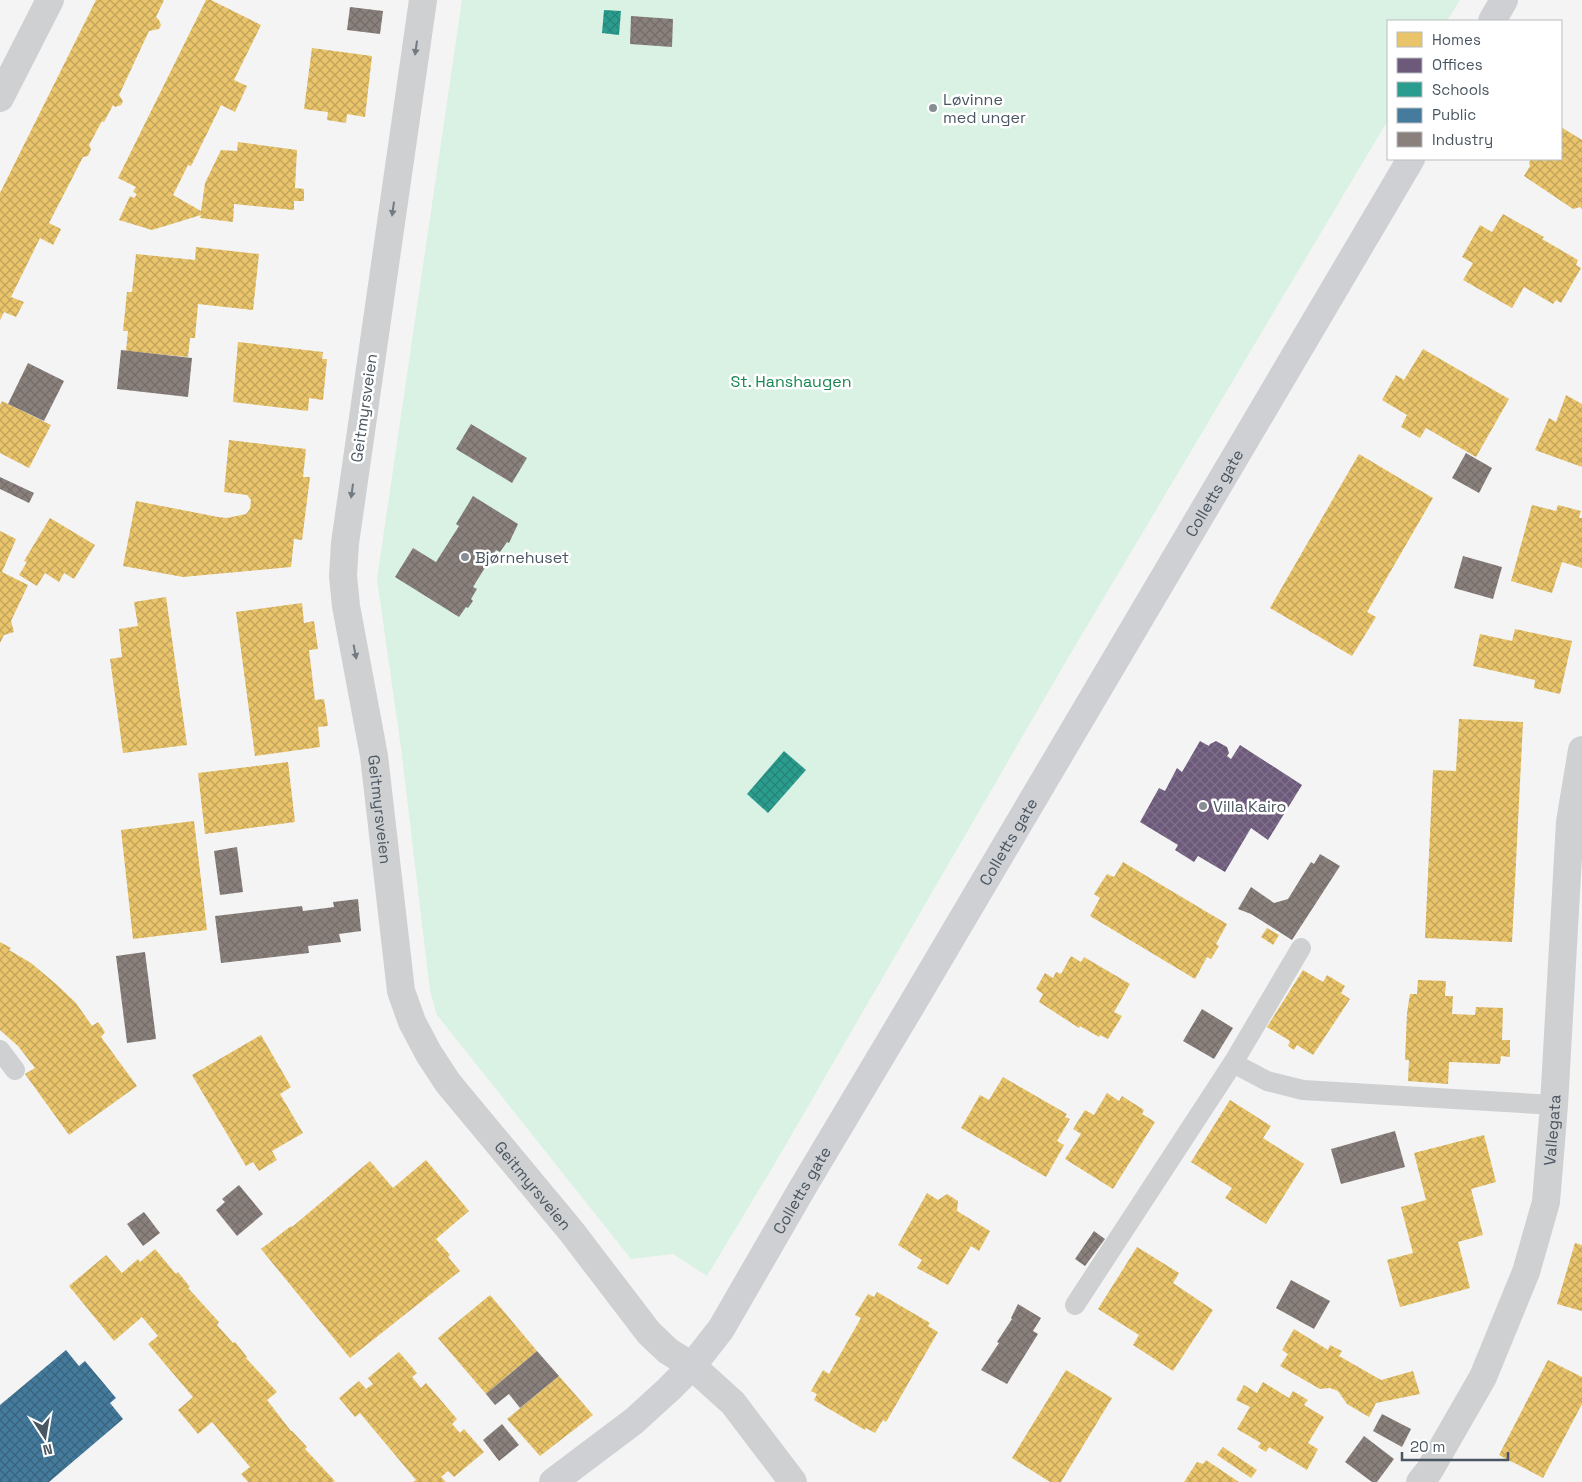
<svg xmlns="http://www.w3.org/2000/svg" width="1582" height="1482" font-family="'Space Grotesk',sans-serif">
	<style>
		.green { fill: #d9f2e3 }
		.homes { fill: url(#homes-cross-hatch) }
		.offices { fill: url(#offices-cross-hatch) }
		.schools { fill: url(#schools-cross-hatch) }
		.public { fill: url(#public-cross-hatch) }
		.industry { fill: url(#industry-cross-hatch) }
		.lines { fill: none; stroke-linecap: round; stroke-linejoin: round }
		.service { stroke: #ced0d2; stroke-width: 20 }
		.minor { stroke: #ced0d2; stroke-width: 28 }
		.secondary { stroke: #ced0d4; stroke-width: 28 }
		.oneway { fill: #727b83 }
		.poi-dot { fill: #868d94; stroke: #fff; stroke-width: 2 }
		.labels { text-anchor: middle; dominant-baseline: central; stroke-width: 5; stroke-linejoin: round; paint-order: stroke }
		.poi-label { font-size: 16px; fill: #4a5661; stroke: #fff; text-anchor: start }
		.park-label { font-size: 16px; fill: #17864f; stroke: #fff }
		.street-label { font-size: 16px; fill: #4a5661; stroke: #fff }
	</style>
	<defs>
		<pattern id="homes-cross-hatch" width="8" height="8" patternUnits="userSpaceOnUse" patternTransform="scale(1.25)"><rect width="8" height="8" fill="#e9c46a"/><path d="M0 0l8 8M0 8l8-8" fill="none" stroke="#bfa25b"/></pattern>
		<pattern id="offices-cross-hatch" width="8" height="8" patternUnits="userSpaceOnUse" patternTransform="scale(1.25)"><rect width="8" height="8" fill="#6d597a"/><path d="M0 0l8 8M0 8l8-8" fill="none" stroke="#7f708b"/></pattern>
		<pattern id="schools-cross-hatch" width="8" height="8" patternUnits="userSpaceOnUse" patternTransform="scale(1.25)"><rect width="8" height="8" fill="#2a9d8f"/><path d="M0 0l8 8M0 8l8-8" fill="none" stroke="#268378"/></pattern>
		<pattern id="public-cross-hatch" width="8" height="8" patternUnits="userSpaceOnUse" patternTransform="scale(1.25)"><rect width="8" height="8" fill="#457b9d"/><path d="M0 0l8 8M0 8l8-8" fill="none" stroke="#39637d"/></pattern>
		<pattern id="industry-cross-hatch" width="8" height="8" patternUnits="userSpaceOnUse" patternTransform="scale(1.25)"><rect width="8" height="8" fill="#8a817c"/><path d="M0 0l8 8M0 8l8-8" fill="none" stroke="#736c69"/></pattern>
	</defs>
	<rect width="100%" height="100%" fill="#f4f4f4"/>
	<!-- green -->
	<path class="green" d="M 462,0 L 1460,0 L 1447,21 L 1388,21 L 1388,120 L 1065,663 L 774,1165 L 707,1276 L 673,1254 L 631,1259 L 437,1015 L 430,991 L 401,748 L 377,579 Z"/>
	<!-- homes -->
	<g class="homes">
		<path d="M 96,0 L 164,0 L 156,17 L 159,20 L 161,25 L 159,29 L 149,31 L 119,95 L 123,101 L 121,105 L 115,107 L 113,105 L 104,122 L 102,121 L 89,145 L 91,149 L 88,156 L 83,157 L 49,223 L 61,229 L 53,245 L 40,238 L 11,297 L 24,302 L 16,317 L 4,312 L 0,320 L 0,193 Z"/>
		<path d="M 206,0 L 211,0 L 261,25 L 234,80 L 247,86 L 235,112 L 221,105 L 191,166 L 188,165 L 173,195 L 201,211 L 205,183 L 221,150 L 237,151 L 238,142 L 297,150 L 295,188 L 304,189 L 304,201 L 294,201 L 294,210 L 234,204 L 233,222 L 200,218 L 201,215 L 152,230 L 119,220 L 130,196 L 134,198 L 137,194 L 133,192 L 136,187 L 118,178 Z"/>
		<path d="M 312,48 L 372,56 L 365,117 L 347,114 L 346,123 L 327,120 L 328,112 L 304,109 Z"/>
		<path d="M 1561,127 L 1582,140 L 1582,209 L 1580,207 L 1573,209 L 1524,176 L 1530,166 L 1529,163 L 1531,159 L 1561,159 Z"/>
		<path d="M 1503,214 L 1544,237 L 1542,239 L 1578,260 L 1576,265 L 1581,268 L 1561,303 L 1556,300 L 1553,304 L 1524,287 L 1512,308 L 1463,280 L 1473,263 L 1462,257 L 1480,225 L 1492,232 Z"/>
		<path d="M 196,247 L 259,254 L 253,310 L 198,304 L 195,338 L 190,338 L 188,357 L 126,351 L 128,331 L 123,331 L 127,292 L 132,292 L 136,254 L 195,260 Z"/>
		<path d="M 238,342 L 323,352 L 322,359 L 327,359 L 323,400 L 309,398 L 308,411 L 233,402 Z"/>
		<path d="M 1423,349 L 1509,399 L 1476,457 L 1426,428 L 1420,438 L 1401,427 L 1407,415 L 1382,400 L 1396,375 L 1404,380 Z"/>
		<path d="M 1566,395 L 1582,404 L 1582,467 L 1535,450 L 1549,418 L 1556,422 Z"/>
		<path d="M 2,401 L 51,425 L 29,468 L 0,453 L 0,405 Z"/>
		<path d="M 229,440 L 306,449 L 303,477 L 310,477 L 302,540 L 294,539 L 291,567 L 183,577 L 123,566 L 136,501 L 218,517 L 227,518 L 246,514 L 250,509 L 251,500 L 247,495 L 224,492 Z"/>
		<path d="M 1359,454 L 1433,498 L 1367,612 L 1376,617 L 1352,656 L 1270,608 Z"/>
		<path d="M 1532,505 L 1556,511 L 1558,505 L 1581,511 L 1579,518 L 1582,518 L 1582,568 L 1562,562 L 1552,593 L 1511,581 Z"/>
		<path d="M 50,518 L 95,545 L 74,579 L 64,573 L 59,582 L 45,573 L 37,586 L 19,575 L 27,562 L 24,561 Z"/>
		<path d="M 0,531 L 16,539 L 2,572 L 28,585 L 11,621 L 14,632 L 4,635 L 0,643 Z"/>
		<path d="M 166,597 L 187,745 L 123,753 L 110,659 L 122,657 L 119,629 L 138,626 L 134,602 Z"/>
		<path d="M 302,603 L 304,623 L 314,621 L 318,649 L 309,650 L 315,700 L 324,699 L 328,726 L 318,727 L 320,747 L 255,756 L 236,612 Z"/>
		<path d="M 1515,629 L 1572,641 L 1560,694 L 1534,688 L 1535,680 L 1473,666 L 1480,634 L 1512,641 Z"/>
		<path d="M 1459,719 L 1523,722 L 1512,942 L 1425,938 L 1433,770 L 1456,771 Z"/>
		<path d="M 288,762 L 295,822 L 205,834 L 198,773 Z"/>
		<path d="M 194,821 L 207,930 L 133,939 L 121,830 Z"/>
		<path d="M 1123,862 L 1227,924 L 1216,944 L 1219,946 L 1211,959 L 1207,957 L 1195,979 L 1090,916 L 1100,898 L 1094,894 L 1107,874 L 1114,877 Z"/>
		<path d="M 1267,928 L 1279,935 L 1273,945 L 1261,937 Z"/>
		<path d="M 0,942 L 11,948 L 9,950 L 31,963 L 56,984 L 76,1003 L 92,1026 L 98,1022 L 105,1032 L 101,1037 L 137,1086 L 69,1135 L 25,1074 L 35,1068 L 18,1046 L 0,1030 Z"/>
		<path d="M 1071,956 L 1081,962 L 1084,957 L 1130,984 L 1114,1012 L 1122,1016 L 1108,1039 L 1100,1035 L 1099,1037 L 1080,1026 L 1079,1028 L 1039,1002 L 1043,994 L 1036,989 L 1045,973 L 1053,978 L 1056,972 L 1061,974 Z"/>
		<path d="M 1303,970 L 1323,982 L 1327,975 L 1345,986 L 1341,993 L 1350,999 L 1313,1055 L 1297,1045 L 1294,1050 L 1288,1046 L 1290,1041 L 1267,1027 Z"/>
		<path d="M 1418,980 L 1446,981 L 1445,996 L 1453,996 L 1452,1014 L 1475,1015 L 1476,1007 L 1503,1008 L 1502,1040 L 1510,1040 L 1510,1057 L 1501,1056 L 1500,1064 L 1449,1062 L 1448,1084 L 1408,1081 L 1409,1060 L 1405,1060 L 1407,1013 L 1410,994 L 1417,994 Z"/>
		<path d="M 261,1035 L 291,1087 L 280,1094 L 303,1133 L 272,1151 L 277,1160 L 259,1171 L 253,1162 L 246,1166 L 192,1075 Z"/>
		<path d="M 1003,1077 L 1067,1114 L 1065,1117 L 1070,1119 L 1057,1141 L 1064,1145 L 1046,1177 L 961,1128 L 980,1095 L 989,1100 Z"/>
		<path d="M 1107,1093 L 1119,1101 L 1122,1096 L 1144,1110 L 1142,1114 L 1155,1122 L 1113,1189 L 1065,1159 L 1081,1134 L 1073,1129 L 1085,1110 L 1094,1115 Z"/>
		<path d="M 1230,1100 L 1271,1126 L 1263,1138 L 1304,1164 L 1266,1224 L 1225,1198 L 1232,1188 L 1191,1162 Z"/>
		<path d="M 1484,1135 L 1496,1182 L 1471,1189 L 1483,1235 L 1458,1242 L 1470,1288 L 1400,1307 L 1387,1260 L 1413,1253 L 1401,1207 L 1426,1200 L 1414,1153 Z"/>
		<path d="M 426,1160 L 469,1211 L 436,1239 L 450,1255 L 448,1257 L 460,1271 L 350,1358 L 261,1249 L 291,1226 L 292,1227 L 370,1161 L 393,1188 Z"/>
		<path d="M 927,1193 L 938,1200 L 947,1194 L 958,1201 L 957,1211 L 990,1231 L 979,1251 L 971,1246 L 948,1285 L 917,1268 L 922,1260 L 898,1245 Z"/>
		<path d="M 1575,1243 L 1582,1245 L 1582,1311 L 1557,1304 Z"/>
		<path d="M 1137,1247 L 1179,1273 L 1173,1283 L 1213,1310 L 1173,1371 L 1133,1345 L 1139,1335 L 1098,1309 Z"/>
		<path d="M 155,1249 L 176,1274 L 178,1272 L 190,1287 L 188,1288 L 219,1322 L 217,1325 L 233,1343 L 235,1342 L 247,1357 L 246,1358 L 277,1392 L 267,1400 L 291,1431 L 292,1431 L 307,1447 L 305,1449 L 335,1481 L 333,1482 L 248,1482 L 241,1474 L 250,1467 L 212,1422 L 198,1434 L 178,1410 L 193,1397 L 148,1344 L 158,1336 L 142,1317 L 114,1341 L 69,1286 L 106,1255 L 122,1273 L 138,1259 L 140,1262 Z"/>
		<path d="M 877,1292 L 930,1323 L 928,1326 L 938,1332 L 886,1422 L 883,1420 L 875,1433 L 866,1428 L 865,1430 L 814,1400 L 817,1394 L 811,1391 L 823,1370 L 829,1374 L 861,1318 L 855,1315 L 868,1294 L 874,1297 Z"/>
		<path d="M 490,1295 L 537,1351 L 486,1394 L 438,1338 Z"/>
		<path d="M 1294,1329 L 1328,1350 L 1330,1345 L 1342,1351 L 1339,1356 L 1381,1380 L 1413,1371 L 1420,1394 L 1376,1403 L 1369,1417 L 1347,1404 L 1338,1391 L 1330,1388 L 1320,1389 L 1280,1366 L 1288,1354 L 1282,1350 Z"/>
		<path d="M 399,1352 L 417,1373 L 412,1377 L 421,1388 L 426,1383 L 457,1419 L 452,1424 L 460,1433 L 464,1429 L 484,1452 L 454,1477 L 448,1471 L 441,1477 L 446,1482 L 413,1482 L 416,1480 L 360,1413 L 355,1417 L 339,1398 L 359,1381 L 366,1389 L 373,1384 L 368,1378 Z"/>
		<path d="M 1548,1360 L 1582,1377 L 1582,1404 L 1543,1478 L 1499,1455 Z"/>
		<path d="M 1066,1370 L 1112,1398 L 1061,1482 L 1050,1482 L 1012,1458 Z"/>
		<path d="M 559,1376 L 593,1415 L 540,1456 L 507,1419 Z"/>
		<path d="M 1263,1382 L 1289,1398 L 1293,1391 L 1308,1400 L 1304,1405 L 1324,1417 L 1308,1443 L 1318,1449 L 1307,1470 L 1269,1447 L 1266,1452 L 1258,1447 L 1261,1443 L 1237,1429 L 1250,1407 L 1236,1400 L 1244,1385 L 1257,1393 Z"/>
		<path d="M 1223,1447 L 1257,1470 L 1251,1478 L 1217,1455 Z"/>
		<path d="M 1206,1460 L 1239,1482 L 1184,1482 L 1197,1462 L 1203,1464 Z"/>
	</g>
	<!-- offices -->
	<path class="offices" d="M 1200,741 L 1209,746 L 1210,744 L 1216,741 L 1227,747 L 1229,753 L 1227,756 L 1231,759 L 1240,745 L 1302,785 L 1268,840 L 1251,828 L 1225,872 L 1198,856 L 1194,862 L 1175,850 L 1178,845 L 1140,822 L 1159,788 L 1165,791 L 1177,768 L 1182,772 Z"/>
	<!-- schools -->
	<g class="schools">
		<path d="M 604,10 L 621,11 L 619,35 L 602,33 Z"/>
		<path d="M 784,751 L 806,770 L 768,813 L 747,794 Z"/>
	</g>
	<!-- public -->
	<path class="public" d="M 66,1350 L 79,1366 L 85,1361 L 116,1398 L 110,1403 L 123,1419 L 49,1482 L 0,1482 L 0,1405 Z"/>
	<!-- industry -->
	<g class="industry">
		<path d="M 350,7 L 383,11 L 380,34 L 347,30 Z"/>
		<path d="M 631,16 L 673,19 L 672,47 L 630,44 Z"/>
		<path d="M 121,350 L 192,358 L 188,397 L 117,389 Z"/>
		<path d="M 28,363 L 64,381 L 44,421 L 8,404 Z"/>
		<path d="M 471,424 L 527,458 L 512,483 L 456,449 Z"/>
		<path d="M 1466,453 L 1492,468 L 1479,493 L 1452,478 Z"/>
		<path d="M 0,477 L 34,493 L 29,503 L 0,489 Z"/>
		<path d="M 473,496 L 518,524 L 509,543 L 507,542 L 500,552 L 496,550 L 473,587 L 477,589 L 471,599 L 473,601 L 468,608 L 466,607 L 459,617 L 395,577 L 413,548 L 436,562 L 459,526 L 456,524 Z"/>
		<path d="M 1463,556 L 1502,567 L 1493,599 L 1454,588 Z"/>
		<path d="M 237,847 L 243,892 L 220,895 L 214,851 Z"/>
		<path d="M 1320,854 L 1340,866 L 1292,940 L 1251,914 L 1238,909 L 1251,887 L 1274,903 L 1288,899 L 1311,862 L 1314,864 Z"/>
		<path d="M 358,899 L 361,931 L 339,934 L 341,942 L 308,946 L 309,953 L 221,963 L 215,916 L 302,906 L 303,911 L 334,907 L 333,902 Z"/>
		<path d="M 145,952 L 156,1039 L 127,1043 L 116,956 Z"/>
		<path d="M 1202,1009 L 1233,1028 L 1214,1059 L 1183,1041 Z"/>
		<path d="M 1395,1131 L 1405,1167 L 1341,1184 L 1331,1149 Z"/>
		<path d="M 239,1185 L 263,1214 L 237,1236 L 216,1210 L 225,1202 L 222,1199 Z"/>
		<path d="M 144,1212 L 160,1233 L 143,1246 L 127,1224 Z"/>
		<path d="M 1094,1231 L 1105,1239 L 1085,1266 L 1075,1259 Z"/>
		<path d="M 1291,1280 L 1330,1301 L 1314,1329 L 1276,1308 Z"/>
		<path d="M 1018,1304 L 1041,1318 L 1033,1331 L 1038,1334 L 1007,1384 L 981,1370 L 999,1343 L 997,1342 L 1012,1319 L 1011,1318 Z"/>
		<path d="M 537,1351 L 559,1376 L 520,1408 L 509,1394 L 495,1405 L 486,1394 Z"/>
		<path d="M 1382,1414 L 1411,1429 L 1402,1447 L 1373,1431 Z"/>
		<path d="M 502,1424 L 519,1445 L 499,1461 L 483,1440 Z"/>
		<path d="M 1364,1436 L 1394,1459 L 1377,1482 L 1372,1482 L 1345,1462 Z"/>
	</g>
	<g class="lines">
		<!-- service -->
		<g class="service">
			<path d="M 0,1050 L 15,1070"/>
			<path d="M 1233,1063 L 1267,1081 L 1303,1090 L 1554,1105"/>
			<path d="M 1075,1305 L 1233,1063 L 1301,948"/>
		</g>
		<!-- minor -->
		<g class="minor">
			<path id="s1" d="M 423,0 L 345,543 L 343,576 L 346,606 L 374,756 L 401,991 L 412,1022 L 429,1054 L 448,1083 L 571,1231 L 649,1333 L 668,1351 L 692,1366 L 733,1403 L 793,1482"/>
			<path d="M 0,98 L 50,0"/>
			<path id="s2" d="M 1420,1482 L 1429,1471 L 1483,1377 L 1526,1272 L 1546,1202 L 1554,1105 L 1570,822 L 1582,750"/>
		</g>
		<!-- secondary -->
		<g class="secondary">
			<path d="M 1492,21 L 1504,0"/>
			<path id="s3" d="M 553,1482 L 634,1421 L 668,1390 L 692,1366 L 721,1329 L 803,1187 L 911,1006 L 1411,159"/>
		</g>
	</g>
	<!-- one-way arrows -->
	<defs><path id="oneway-solid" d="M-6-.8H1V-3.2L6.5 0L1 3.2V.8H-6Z" transform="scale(1.25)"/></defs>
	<g class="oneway">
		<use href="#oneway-solid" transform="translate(416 48) rotate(98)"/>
		<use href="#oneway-solid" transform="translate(393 209) rotate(98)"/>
		<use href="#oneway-solid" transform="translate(352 491) rotate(98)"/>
		<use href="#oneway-solid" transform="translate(355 652) rotate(79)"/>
	</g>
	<!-- markers -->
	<g class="poi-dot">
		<circle cx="933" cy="108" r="5"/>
		<circle cx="465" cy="557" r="5"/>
		<circle cx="1203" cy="806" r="5"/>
	</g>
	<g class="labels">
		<!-- poi labels -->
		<g class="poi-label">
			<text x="943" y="99">Løvinne<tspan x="943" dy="18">med unger</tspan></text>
			<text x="475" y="557">Bjørnehuset</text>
			<text x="1213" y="806">Villa Kairo</text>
		</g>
		<!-- park labels -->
		<g class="park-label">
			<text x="791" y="381">St. Hanshaugen</text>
		</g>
		<!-- street labels -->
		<g class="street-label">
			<text transform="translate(364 408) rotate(-82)">Geitmyrsveien</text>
			<text stroke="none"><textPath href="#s3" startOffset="1199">Colletts gate</textPath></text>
			<text stroke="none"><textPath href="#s1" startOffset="818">Geitmyrsveien</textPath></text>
			<text stroke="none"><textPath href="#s3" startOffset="794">Colletts gate</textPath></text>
			<text stroke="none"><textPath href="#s2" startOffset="381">Vallegata</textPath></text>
			<text stroke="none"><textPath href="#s1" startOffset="1238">Geitmyrsveien</textPath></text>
			<text stroke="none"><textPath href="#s3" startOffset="389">Colletts gate</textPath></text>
		</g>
	</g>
	<!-- legend -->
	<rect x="1387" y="20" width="175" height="140" fill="#ffffff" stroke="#b7bbc0"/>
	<rect x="1397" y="32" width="25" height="15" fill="#e9c46a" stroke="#b7bbc0"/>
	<text x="1432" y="45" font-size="15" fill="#4a5661">Homes</text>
	<rect x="1397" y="58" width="25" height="15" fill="#6d597a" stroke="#b7bbc0"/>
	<text x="1432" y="70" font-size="15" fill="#4a5661">Offices</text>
	<rect x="1397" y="82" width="25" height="15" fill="#2a9d8f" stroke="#b7bbc0"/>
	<text x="1432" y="95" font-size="15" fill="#4a5661">Schools</text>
	<rect x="1397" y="108" width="25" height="15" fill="#457b9d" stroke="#b7bbc0"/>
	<text x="1432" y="120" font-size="15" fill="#4a5661">Public</text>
	<rect x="1397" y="132" width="25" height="15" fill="#8a817c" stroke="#b7bbc0"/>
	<text x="1432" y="145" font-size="15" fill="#4a5661">Industry</text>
	<!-- north arrow -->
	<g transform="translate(45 1437) rotate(168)" stroke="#ffffff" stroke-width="4" paint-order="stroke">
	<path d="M0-4L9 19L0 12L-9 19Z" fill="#4a5661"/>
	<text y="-8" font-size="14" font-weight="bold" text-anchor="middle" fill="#4a5661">N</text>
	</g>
	<!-- scale -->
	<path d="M1402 1452v8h106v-8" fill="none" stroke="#4a5661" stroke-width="2.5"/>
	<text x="1410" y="1452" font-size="15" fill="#4a5661" stroke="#ffffff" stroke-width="4" paint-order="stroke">20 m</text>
</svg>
